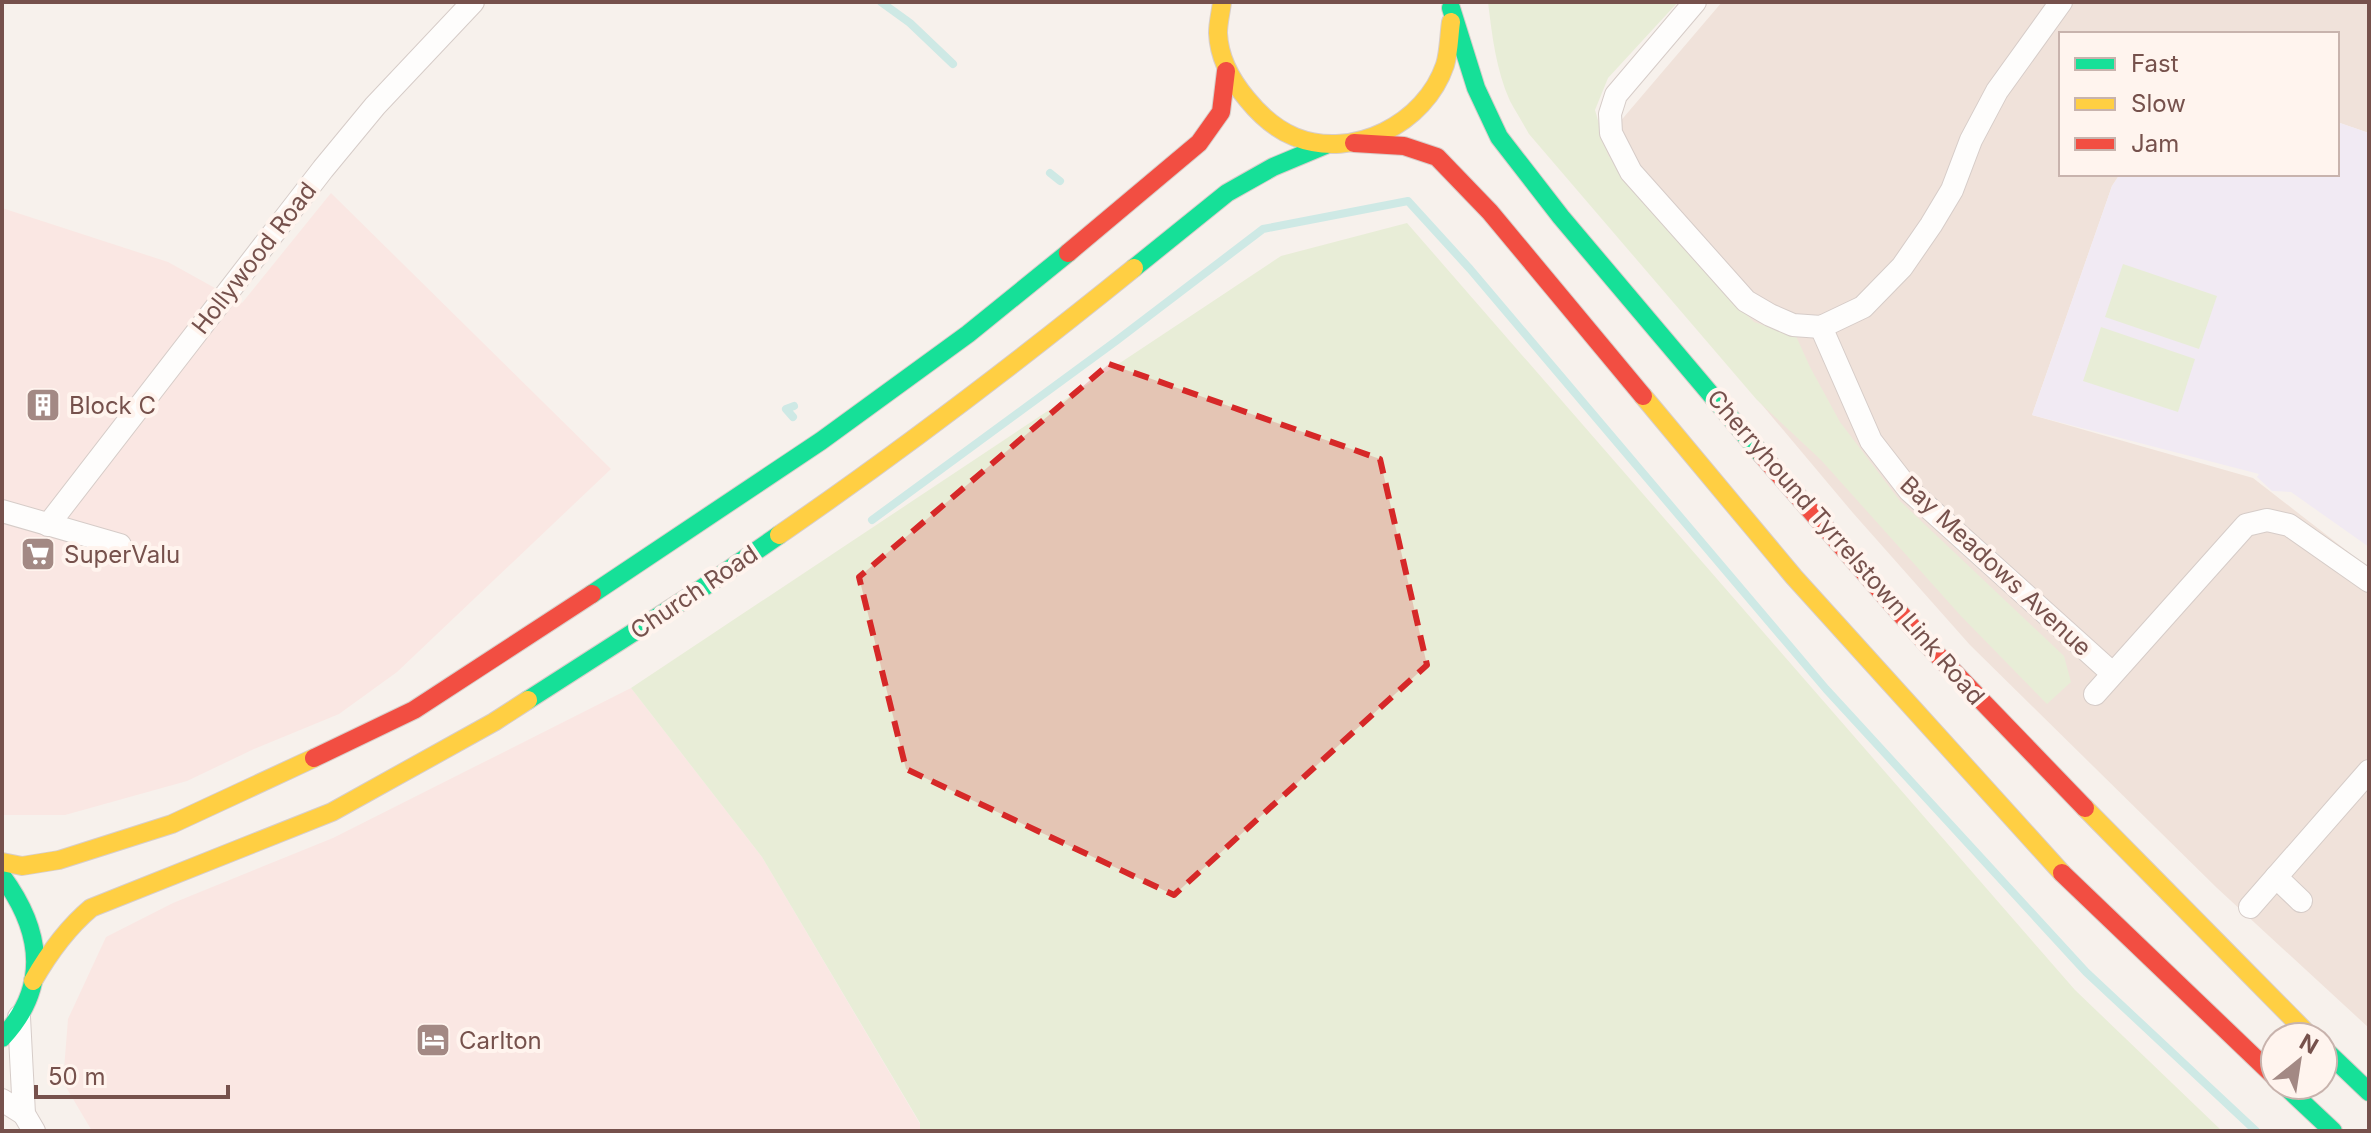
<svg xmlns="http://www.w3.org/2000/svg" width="2371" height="1133" font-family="Inter,sans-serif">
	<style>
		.residential { fill: #f0e2da }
		.commercial { fill: #fae7e3 }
		.education { fill: #f1eaf3 }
		.grass { fill: #e8edd7 }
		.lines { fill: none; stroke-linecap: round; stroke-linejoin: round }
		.stream { stroke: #cee9e5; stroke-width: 8 }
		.street-casing { stroke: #d6ccc8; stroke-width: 24 }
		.fast-casing { stroke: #d8ceca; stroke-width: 20 }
		.slow-casing { stroke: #d8ceca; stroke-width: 20 }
		.jam-casing { stroke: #d8ceca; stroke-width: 20 }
		.street { stroke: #fefdfc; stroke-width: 22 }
		.fast { stroke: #16e098; stroke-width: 18 }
		.slow { stroke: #ffcf43; stroke-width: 18 }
		.jam { stroke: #f24e42; stroke-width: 18 }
		.marked { fill: #d62828; fill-opacity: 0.2; stroke: #d62828; stroke-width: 6; stroke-dasharray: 16 10; stroke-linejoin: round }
		.labels { text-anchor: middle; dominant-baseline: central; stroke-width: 8; stroke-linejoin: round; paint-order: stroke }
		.street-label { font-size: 24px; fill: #76514c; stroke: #fff4ee }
		.poi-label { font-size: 24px; fill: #76514c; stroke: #fff4ee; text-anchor: start }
	</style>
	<rect width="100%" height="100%" fill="#f7f1ec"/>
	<!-- residential -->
	<path class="residential" d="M 1722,2 L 2369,2 L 2369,133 L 2337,122 L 2337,34 L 2061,34 L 2061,174 L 2120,174 L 2112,186 L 2032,415 L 2253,478 L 2369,568 L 2369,1028 L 2217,888 L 1970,645 L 1853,513 L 1579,187 L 1624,109 L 1618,124 Z"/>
	<!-- commercial -->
	<g class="commercial">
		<path d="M 331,193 L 611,469 L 397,672 L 339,714 L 254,749 L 187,781 L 65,815 L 2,815 L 2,208 L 168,262 L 242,303 Z"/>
		<path d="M 631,688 L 762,857 L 920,1124 L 920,1131 L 92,1131 L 63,1082 L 68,1019 L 106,937 L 173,903 L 333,838 Z"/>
	</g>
	<!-- education -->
	<path class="education" d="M 2337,122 L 2369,133 L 2369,547 L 2291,492 L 2272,491 L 2257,477 L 2259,474 L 2032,415 L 2112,186 L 2120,174 L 2337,174 Z"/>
	<!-- grass -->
	<g class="grass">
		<path d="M 1488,2 L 1678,2 L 1608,78 L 1595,110 L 1608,155 L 1719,287 L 1754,322 L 1796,336 L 1810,367 L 1840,422 L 1900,501 L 2064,656 L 2071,682 L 2047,704 L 1961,616 L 1821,460 L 1757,400 L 1529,134 C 1523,123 1516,112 1510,101 C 1496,70 1492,35 1488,2 Z"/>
		<path d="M 1407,223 L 2075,990 L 2222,1131 L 920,1131 L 920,1123 L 762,857 L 631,688 L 1281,256 Z"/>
		<path d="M 2123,264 L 2217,296 L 2199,349 L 2105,317 Z"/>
		<path d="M 2101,327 L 2195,359 L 2178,412 L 2083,381 Z"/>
	</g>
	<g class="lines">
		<!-- stream -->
		<g class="stream">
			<path d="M 881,2 L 910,23 L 953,64"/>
			<path d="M 1050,173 L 1060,181"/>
			<path d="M 793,417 L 786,409 L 794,406"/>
			<path d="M 872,520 L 1116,341 L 1263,229 L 1408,201 L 1470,269 L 1826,689 L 2086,972 L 2256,1131"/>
		</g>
		<!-- street casing -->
		<g class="street-casing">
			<g id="street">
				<path d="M 1695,2 L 1616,95 L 1610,114 L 1611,133 L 1631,172 L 1746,301 L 1770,315 L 1793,325 L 1821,327 L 1863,307 L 1902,267 L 1931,225 L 1952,190 L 1971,140 L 1997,91 L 2061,2"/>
				<path d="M 1821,327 L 1871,441 L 1909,490 L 2112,673"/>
				<path d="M 2,511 L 120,545"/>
				<path d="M 48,525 L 323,169 L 375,106 L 473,2"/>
				<path d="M 2095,694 L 2246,525 L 2267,520 L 2289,525 L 2369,581"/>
				<path d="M 2276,877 L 2301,901"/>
				<path d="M 2250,907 L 2369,771"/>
				<path d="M 19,1017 L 24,1114 L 34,1131"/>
				<path d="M 2,1100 L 24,1114"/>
			</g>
		</g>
		<!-- fast casing -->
		<g class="fast-casing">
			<g id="fast">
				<path d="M 1451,8 L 1476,88 L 1499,137 L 1561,217 L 1762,455"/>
				<path d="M 1134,268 L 1227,193 L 1273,167 L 1328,144"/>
				<path d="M 592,594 L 821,441 L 968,334 L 1068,253"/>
				<path d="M 528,700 L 701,589 L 779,535"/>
				<path d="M 2,876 C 41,929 51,986 2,1038"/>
				<path d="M 2323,1048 L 2369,1092"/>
				<path d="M 2284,1085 L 2333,1131"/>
			</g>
		</g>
		<!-- slow casing -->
		<g class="slow-casing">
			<g id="slow">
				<path d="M 1222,2 C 1221,12 1218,22 1218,33 C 1219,58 1231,80 1247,99 C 1260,115 1275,129 1295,137 C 1353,160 1425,124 1445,65 C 1449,52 1449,36 1451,22"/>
				<path d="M 1643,396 L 1794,577 L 2062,873"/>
				<path d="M 779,535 C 901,451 1019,361 1134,268"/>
				<path d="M 2085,808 L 2311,1037"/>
				<path d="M 2,862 L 22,866 L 59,860 L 172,824 L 314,758"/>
				<path d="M 33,981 C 49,953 66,929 91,908 L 332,812 L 494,722 L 528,700"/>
			</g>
		</g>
		<!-- jam casing -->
		<g class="jam-casing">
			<g id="jam">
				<path d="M 1354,143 L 1404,146 L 1437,157 L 1490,212 L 1643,396"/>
				<path d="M 1068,253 L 1199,143 L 1221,112 L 1226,71"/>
				<path d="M 1762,455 L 1926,643 L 2085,808"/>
				<path d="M 314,758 L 414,710 L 592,594"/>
				<path d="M 2062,873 L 2275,1077"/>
			</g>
		</g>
		<!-- street -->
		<use href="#street" class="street"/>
		<!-- fast -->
		<use href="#fast" class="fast"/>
		<!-- slow -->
		<use href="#slow" class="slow"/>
		<!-- jam -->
		<use href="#jam" class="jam"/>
	</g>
	<!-- marked area -->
	<path class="marked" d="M 1109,364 L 1380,459 L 1427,665 L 1174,895 L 906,769 L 859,577 Z"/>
	<!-- icons -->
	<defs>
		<g id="building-square" transform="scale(1.8)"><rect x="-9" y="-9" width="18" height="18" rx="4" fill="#a38984" stroke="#fff4ee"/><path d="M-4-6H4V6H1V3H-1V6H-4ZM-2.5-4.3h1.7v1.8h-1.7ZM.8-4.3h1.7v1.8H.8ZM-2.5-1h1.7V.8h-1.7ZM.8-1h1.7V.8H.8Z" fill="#fff"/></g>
		<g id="supermarket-square" transform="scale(1.8)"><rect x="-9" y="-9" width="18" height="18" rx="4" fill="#a38984" stroke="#fff4ee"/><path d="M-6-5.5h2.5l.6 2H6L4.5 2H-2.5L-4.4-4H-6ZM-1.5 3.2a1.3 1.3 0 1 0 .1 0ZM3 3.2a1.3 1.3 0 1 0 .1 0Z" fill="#fff"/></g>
		<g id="hotel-square" transform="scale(1.8)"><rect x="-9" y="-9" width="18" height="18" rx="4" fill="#a38984" stroke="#fff4ee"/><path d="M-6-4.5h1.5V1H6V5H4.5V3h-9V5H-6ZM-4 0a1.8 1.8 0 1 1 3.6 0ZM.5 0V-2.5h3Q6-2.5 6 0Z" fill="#fff"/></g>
	</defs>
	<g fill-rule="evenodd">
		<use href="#building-square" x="43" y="405"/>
		<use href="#supermarket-square" x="38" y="554"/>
		<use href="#hotel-square" x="433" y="1040"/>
	</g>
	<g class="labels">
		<!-- street labels -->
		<g class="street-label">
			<text transform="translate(254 258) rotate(-52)">Hollywood Road</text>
			<text transform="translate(1846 547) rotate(49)">Cherryhound Tyrrelstown Link Road</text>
			<text transform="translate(1996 566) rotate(43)">Bay Meadows Avenue</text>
			<text transform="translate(694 592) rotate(-34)">Church Road</text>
		</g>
		<!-- poi labels -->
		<g class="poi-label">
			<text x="69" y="405">Block C</text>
			<text x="64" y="554">SuperValu</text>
			<text x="459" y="1040">Carlton</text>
		</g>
	</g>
	<!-- border -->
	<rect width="2371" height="1133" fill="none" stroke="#76514c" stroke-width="8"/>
	<!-- legend -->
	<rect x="2059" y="32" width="280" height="144" fill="#fff4ee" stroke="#c8b3ad" stroke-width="2"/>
	<rect x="2075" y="58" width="40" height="12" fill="#16e098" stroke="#c8b3ad" stroke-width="2"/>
	<text x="2131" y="72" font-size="24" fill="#76514c">Fast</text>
	<rect x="2075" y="98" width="40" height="12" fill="#ffcf43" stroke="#c8b3ad" stroke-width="2"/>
	<text x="2131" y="112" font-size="24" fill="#76514c">Slow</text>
	<rect x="2075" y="138" width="40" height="12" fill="#f24e42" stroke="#c8b3ad" stroke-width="2"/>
	<text x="2131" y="152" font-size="24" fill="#76514c">Jam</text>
	<!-- north arrow -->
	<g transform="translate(2299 1061) rotate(30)"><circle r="38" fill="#fff4ee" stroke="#c8b3ad" stroke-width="2"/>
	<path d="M0-6L14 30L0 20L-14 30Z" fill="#a38984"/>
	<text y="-12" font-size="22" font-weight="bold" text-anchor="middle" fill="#76514c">N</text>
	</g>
	<!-- scale -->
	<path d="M36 1085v12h192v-12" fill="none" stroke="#76514c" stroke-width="4"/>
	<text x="48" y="1085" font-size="24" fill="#76514c" stroke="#fff4ee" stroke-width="6" paint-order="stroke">50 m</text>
</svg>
